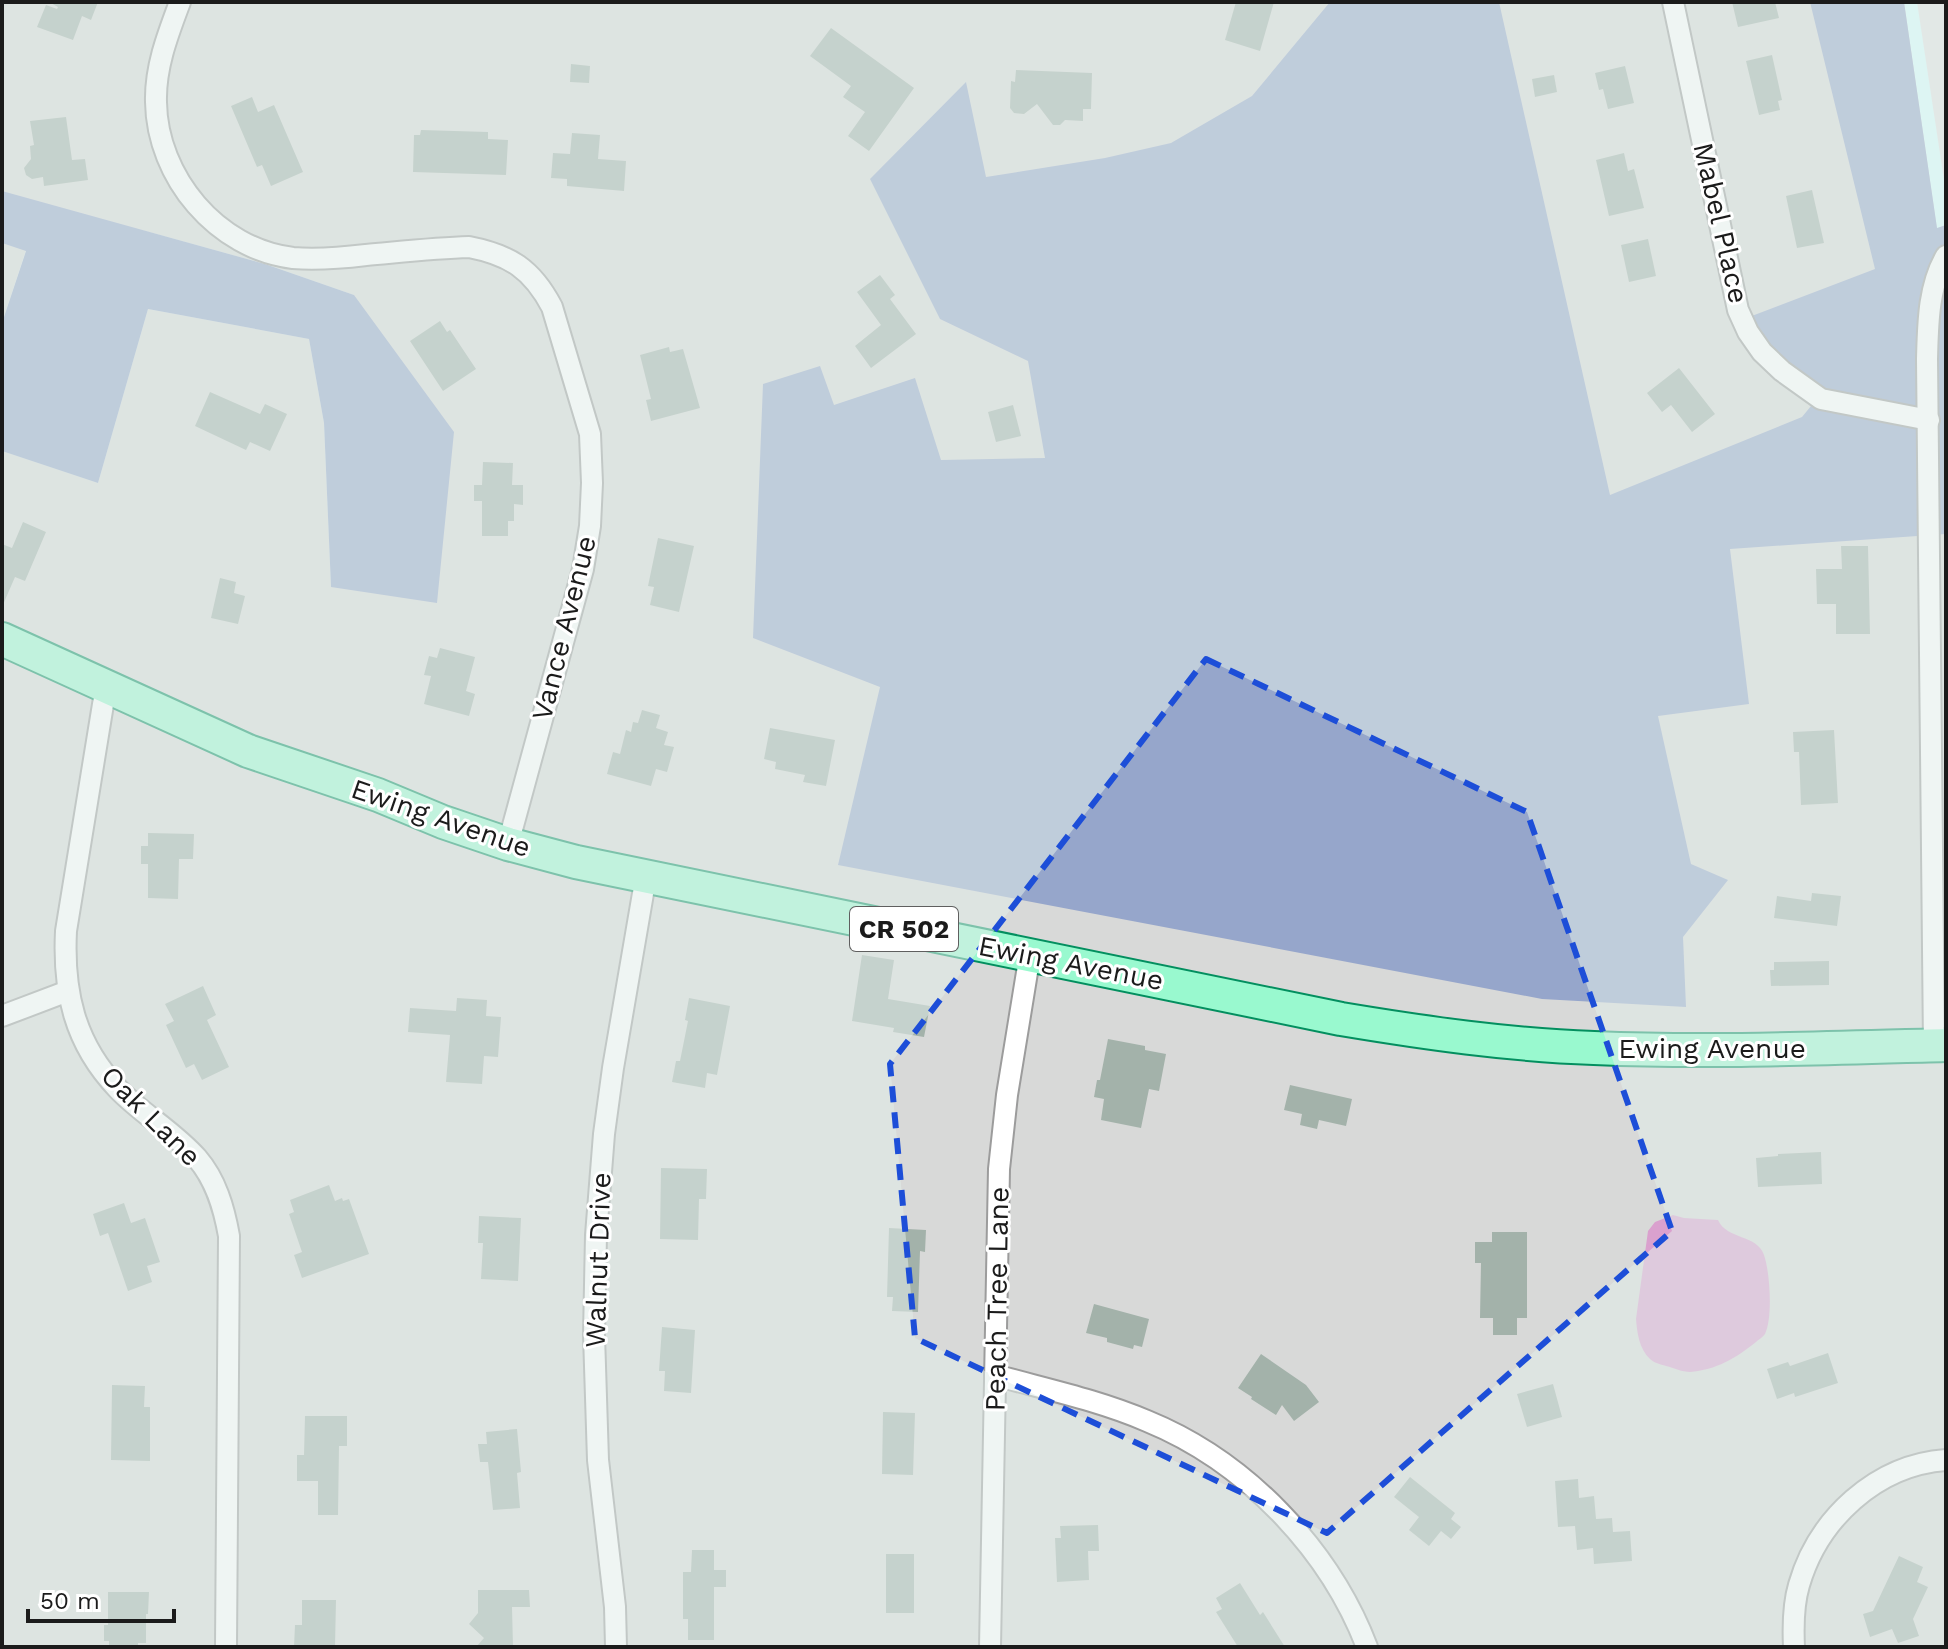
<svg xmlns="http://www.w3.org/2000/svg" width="1948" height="1649" font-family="'Work Sans',sans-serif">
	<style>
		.residential { fill: #d8d9d8 }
		.education { fill: #d8fefe }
		.forest { fill: #96a6cb }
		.parking { fill: #e3e3e3 }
		.water { fill: #daa1ce }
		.building { fill: #a3b2aa }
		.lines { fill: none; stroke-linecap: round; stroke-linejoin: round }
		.minor-casing { stroke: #9c9c9c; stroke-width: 24 }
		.primary-casing { stroke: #038f5f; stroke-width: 36 }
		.minor { stroke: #fff; stroke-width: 20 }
		.primary { stroke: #99f9cf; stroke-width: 32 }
		.marked { fill: none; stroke: #1d4ed8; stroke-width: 6; stroke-dasharray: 16 10; stroke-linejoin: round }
		.labels { text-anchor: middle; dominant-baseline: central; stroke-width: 6; stroke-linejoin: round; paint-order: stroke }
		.shield { fill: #fff; stroke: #5f5f5f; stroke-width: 2 }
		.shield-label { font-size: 26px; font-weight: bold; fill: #1b1b1b }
		.street-label { font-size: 28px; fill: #1b1b1b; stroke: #fff }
	</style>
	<rect width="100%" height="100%" fill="#e1ede9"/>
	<!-- residential -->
	<g class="residential">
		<path d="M 2,2 L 1946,2 L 1946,1647 L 2,1647 L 2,451 L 98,483 L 148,309 L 309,339 L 324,423 L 331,587 L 354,295 L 265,264 L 153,233 L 2,196 Z"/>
		<path d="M 2,243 L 26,250 L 2,323 Z"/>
	</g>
	<!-- education -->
	<path class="education" d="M 1904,2 L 1946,2 L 1946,225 L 1937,229 Z"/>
	<!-- forest -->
	<g class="forest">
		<path d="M 1330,2 L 1499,2 L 1610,495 L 1802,417 L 1820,395 L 1736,322 L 1875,269 L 1810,2 L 1904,2 L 1937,228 L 1946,225 L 1946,534 L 1730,549 L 1749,704 L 1658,716 L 1691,864 L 1728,880 L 1683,937 L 1686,1007 L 1542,999 L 838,865 L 880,687 L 753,638 L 763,384 L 820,366 L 834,405 L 915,378 L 941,460 L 1045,458 L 1028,361 L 940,319 L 870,179 L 966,82 L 986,177 L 1105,158 L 1171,143 L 1252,96 Z"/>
		<path d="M 2,191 L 265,264 L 354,295 L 454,432 L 437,603 L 331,587 L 324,423 L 309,339 L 148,309 L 98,483 L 2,451 L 2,323 L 26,251 L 2,243 Z"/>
	</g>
	<!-- parking -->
	<path class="parking" d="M 1917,2 L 1946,2 L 1946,193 Z"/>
	<!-- water -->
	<path class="water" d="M 1673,1215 L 1684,1218 L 1718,1220 C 1727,1240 1757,1234 1764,1255 C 1770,1272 1773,1318 1765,1334 C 1763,1337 1758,1340 1756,1342 C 1736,1358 1716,1370 1690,1372 C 1682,1372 1674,1368 1666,1366 C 1660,1364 1654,1363 1650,1359 C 1639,1349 1637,1332 1636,1319 L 1648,1231 L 1655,1222 Z"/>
	<!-- building -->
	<g class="building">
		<path d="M 49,2 L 98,2 L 91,20 L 82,16 L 73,40 L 37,27 L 46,5 L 57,9 L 58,7 Z"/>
		<path d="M 1236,2 L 1274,2 L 1260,51 L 1225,40 Z"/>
		<path d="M 1732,2 L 1775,2 L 1779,18 L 1738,27 Z"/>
		<path d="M 831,28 L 914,88 L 869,151 L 848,136 L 865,112 L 843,97 L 851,86 L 810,56 Z"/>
		<path d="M 1772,55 L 1782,100 L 1778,101 L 1780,110 L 1759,115 L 1746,61 Z"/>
		<path d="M 571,64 L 590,66 L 589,83 L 570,82 Z"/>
		<path d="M 1625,66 L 1634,103 L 1608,109 L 1603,89 L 1599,90 L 1595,73 Z"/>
		<path d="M 1016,70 L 1092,73 L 1091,109 L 1083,109 L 1083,121 L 1065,120 L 1060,125 L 1053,125 L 1037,104 L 1024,114 L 1014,113 L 1010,108 L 1011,81 L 1015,82 Z"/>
		<path d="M 1554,75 L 1557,92 L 1535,97 L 1532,79 Z"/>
		<path d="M 252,97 L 258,112 L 274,105 L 303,172 L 271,186 L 262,165 L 257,167 L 231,106 Z"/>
		<path d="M 66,117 L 72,160 L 85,159 L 88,180 L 44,186 L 43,177 L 32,179 L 26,175 L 24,168 L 31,159 L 30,146 L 34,145 L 30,121 Z"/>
		<path d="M 421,130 L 488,132 L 488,139 L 508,140 L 506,175 L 413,172 L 414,135 L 420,135 Z"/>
		<path d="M 572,133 L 600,135 L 598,159 L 626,161 L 624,191 L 567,186 L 567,179 L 551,178 L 553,153 L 570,154 Z"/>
		<path d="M 1624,153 L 1628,171 L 1634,169 L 1644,208 L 1609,216 L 1596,160 Z"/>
		<path d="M 1812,190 L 1824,243 L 1797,248 L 1786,196 Z"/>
		<path d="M 1648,239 L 1656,276 L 1629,282 L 1621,245 Z"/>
		<path d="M 880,275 L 895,295 L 890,299 L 916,334 L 871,368 L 855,346 L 881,325 L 857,292 Z"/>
		<path d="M 440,321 L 447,332 L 450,330 L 476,369 L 443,391 L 410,341 Z"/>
		<path d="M 669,347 L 670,352 L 683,349 L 700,408 L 651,421 L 646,400 L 651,399 L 640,355 Z"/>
		<path d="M 1679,368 L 1715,414 L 1692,432 L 1671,405 L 1662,412 L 1647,393 Z"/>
		<path d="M 210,392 L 260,414 L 265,404 L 287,414 L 270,451 L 250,442 L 246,450 L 195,426 Z"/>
		<path d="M 1013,405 L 1021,436 L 996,442 L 988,412 Z"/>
		<path d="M 483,462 L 513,463 L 512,485 L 523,485 L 523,505 L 514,504 L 514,521 L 508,521 L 508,536 L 482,536 L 482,501 L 474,501 L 474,485 L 482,485 Z"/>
		<path d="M 23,522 L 46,532 L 25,581 L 15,577 L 2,607 L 2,544 L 12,548 Z"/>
		<path d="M 658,538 L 694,546 L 679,612 L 650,605 L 654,587 L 648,586 Z"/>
		<path d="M 1841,546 L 1868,546 L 1870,634 L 1836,634 L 1836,604 L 1817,604 L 1816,569 L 1842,569 Z"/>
		<path d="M 220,578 L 236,582 L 234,593 L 245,596 L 238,624 L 211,618 Z"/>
		<path d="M 440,648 L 475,657 L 466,691 L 475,694 L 469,716 L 424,704 L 431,676 L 424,675 L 429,656 L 437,658 Z"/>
		<path d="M 642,710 L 660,715 L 656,728 L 668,732 L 664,745 L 674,747 L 667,772 L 656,769 L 651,786 L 607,774 L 613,752 L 620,754 L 626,730 L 631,732 L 633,722 L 638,723 Z"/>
		<path d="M 770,728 L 835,740 L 826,786 L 803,782 L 805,775 L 775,769 L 776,762 L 764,759 Z"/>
		<path d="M 1834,730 L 1838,803 L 1801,805 L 1799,752 L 1794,752 L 1793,732 Z"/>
		<path d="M 148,833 L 194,834 L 193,859 L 179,859 L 178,899 L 148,898 L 148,864 L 141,864 L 141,846 L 148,846 Z"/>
		<path d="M 1812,893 L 1841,896 L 1837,926 L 1774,918 L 1777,896 L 1811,901 Z"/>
		<path d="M 862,955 L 894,960 L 888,999 L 930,1006 L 924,1037 L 893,1032 L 894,1028 L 852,1021 Z"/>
		<path d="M 1829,961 L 1829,985 L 1771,986 L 1770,970 L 1774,970 L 1774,962 Z"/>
		<path d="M 203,986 L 216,1015 L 207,1020 L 229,1067 L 202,1080 L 194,1064 L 186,1068 L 166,1025 L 174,1021 L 165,1004 Z"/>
		<path d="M 457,998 L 487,1000 L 486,1016 L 501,1017 L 498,1057 L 484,1056 L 482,1084 L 446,1082 L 450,1035 L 408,1032 L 410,1008 L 456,1011 Z"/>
		<path d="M 689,998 L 730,1006 L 717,1075 L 707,1073 L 705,1088 L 672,1082 L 676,1061 L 680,1061 L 688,1021 L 685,1020 Z"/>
		<path d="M 1108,1039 L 1145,1046 L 1145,1050 L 1166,1054 L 1159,1091 L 1149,1089 L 1141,1128 L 1101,1120 L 1104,1099 L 1094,1097 L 1097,1080 L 1100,1080 Z"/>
		<path d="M 1290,1085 L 1352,1099 L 1346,1126 L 1319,1120 L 1317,1129 L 1300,1125 L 1302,1114 L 1284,1110 Z"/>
		<path d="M 1821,1152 L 1822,1184 L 1758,1187 L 1756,1158 L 1778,1156 L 1778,1154 Z"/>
		<path d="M 661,1168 L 707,1169 L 706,1199 L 699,1199 L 698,1240 L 660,1239 Z"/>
		<path d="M 329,1185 L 335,1201 L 342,1198 L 343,1201 L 349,1199 L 369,1254 L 302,1278 L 294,1255 L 302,1252 L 289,1214 L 294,1212 L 290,1200 Z"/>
		<path d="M 124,1203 L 131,1223 L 145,1218 L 160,1262 L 147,1266 L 152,1282 L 128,1291 L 108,1233 L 100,1236 L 93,1214 Z"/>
		<path d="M 479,1216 L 521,1218 L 518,1281 L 481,1279 L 483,1243 L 478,1243 Z"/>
		<path d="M 889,1228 L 926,1230 L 925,1252 L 920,1251 L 918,1312 L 892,1311 L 893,1297 L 887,1297 Z"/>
		<path d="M 1492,1232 L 1527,1232 L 1527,1318 L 1517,1318 L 1517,1335 L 1493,1335 L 1493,1318 L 1480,1318 L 1481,1263 L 1475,1263 L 1475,1242 L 1492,1242 Z"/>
		<path d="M 1094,1304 L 1149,1319 L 1142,1347 L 1134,1345 L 1133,1349 L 1107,1342 L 1107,1338 L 1086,1333 Z"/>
		<path d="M 662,1327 L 695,1330 L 691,1393 L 664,1391 L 665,1371 L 659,1371 Z"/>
		<path d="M 1828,1353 L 1838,1383 L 1795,1397 L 1794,1393 L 1777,1399 L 1767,1369 L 1788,1362 L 1790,1366 Z"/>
		<path d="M 1261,1354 L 1306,1385 L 1319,1402 L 1294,1421 L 1282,1405 L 1276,1415 L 1251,1399 L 1252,1397 L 1238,1388 Z"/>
		<path d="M 1553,1384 L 1562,1417 L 1527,1427 L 1517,1394 Z"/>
		<path d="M 112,1385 L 145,1386 L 144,1407 L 150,1407 L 150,1461 L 111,1460 Z"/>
		<path d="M 883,1412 L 915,1413 L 913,1475 L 882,1474 Z"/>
		<path d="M 305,1416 L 347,1416 L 347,1446 L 339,1446 L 338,1515 L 318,1515 L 318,1481 L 297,1481 L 297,1455 L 304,1455 Z"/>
		<path d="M 517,1429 L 521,1472 L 517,1473 L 520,1508 L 493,1510 L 488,1462 L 480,1462 L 478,1444 L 487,1444 L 486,1432 Z"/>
		<path d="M 1410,1477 L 1455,1513 L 1451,1519 L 1461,1527 L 1451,1539 L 1441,1531 L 1429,1546 L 1409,1530 L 1419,1517 L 1394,1497 Z"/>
		<path d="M 1578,1479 L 1579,1498 L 1594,1496 L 1596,1519 L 1612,1518 L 1613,1532 L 1630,1531 L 1632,1561 L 1594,1564 L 1593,1548 L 1577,1550 L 1575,1526 L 1558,1527 L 1555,1481 Z"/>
		<path d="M 1098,1525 L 1099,1551 L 1088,1551 L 1089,1580 L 1057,1582 L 1055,1538 L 1061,1538 L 1060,1526 Z"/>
		<path d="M 692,1550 L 714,1550 L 714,1570 L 726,1570 L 726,1587 L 714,1587 L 714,1640 L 688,1640 L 688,1619 L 683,1619 L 683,1572 L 691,1572 Z"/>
		<rect x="886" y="1554" width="28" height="59"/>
		<path d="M 1899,1556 L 1923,1567 L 1917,1582 L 1928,1587 L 1913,1619 L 1919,1636 L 1898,1643 L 1892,1629 L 1870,1637 L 1863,1614 L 1873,1611 Z"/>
		<path d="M 1240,1583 L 1260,1615 L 1263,1612 L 1285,1647 L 1238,1647 L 1216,1612 L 1222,1609 L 1216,1598 Z"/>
		<path d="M 478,1590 L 529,1590 L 530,1607 L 512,1607 L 513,1647 L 476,1647 L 484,1638 L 469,1624 L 478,1613 Z"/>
		<path d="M 108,1592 L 149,1592 L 148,1614 L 146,1614 L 146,1643 L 138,1643 L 138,1647 L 109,1647 L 109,1641 L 104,1641 L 104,1625 L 108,1625 Z"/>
		<path d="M 302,1600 L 336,1600 L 335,1647 L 294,1647 L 295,1625 L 302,1625 Z"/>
	</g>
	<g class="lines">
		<!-- minor casing -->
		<g class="minor-casing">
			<g id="minor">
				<path d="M 180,2 C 168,34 155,67 156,102 C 157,177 217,249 293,258 C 318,260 341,258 366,255 C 400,252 435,248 469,247 C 510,255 532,269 552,307 L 590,434 L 592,483 L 590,526 L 583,569 L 508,844"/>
				<path d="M 1673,2 L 1738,310 L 1748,332 L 1762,352 L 1782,371 L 1821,399 L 1929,420"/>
				<path d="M 106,686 L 66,931 C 63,991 74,1043 118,1089 C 142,1114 174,1132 197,1158 C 216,1180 224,1208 229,1236 L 226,1647"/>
				<path d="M 2,1016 L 68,991"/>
				<path d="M 1934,1046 L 1927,359 C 1928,324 1928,287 1946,256"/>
				<path d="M 995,1375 C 1045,1389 1098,1400 1147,1421 C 1245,1461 1329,1548 1367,1647"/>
				<path d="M 616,1647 L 615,1607 L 598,1460 L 594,1335 L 596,1235 L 604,1134 L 613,1068 L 646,876"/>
				<path d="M 990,1647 L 999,1169 L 1007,1095 L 1030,954"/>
				<path d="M 1794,1647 C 1793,1626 1793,1605 1799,1585 C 1818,1519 1876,1465 1946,1460"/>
			</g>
		</g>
		<!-- primary casing -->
		<g class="primary-casing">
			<path id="primary" d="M 2,639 L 248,751 L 378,795 L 443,822 L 508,844 L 576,862 L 1341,1019 C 1425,1033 1509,1045 1594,1048 C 1711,1053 1829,1048 1946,1045"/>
		</g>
		<!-- minor -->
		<use href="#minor" class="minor"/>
		<!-- primary -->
		<use href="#primary" class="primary"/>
	</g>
	<!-- marked area -->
	<path d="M0 0H1948V1649H0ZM 1206,659 L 1527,812 L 1672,1231 L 1327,1533 L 915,1338 L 890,1064 Z" fill="#e1ede9" fill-opacity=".55" fill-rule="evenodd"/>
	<path class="marked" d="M 1206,659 L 1527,812 L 1672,1231 L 1327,1533 L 915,1338 L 890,1064 Z"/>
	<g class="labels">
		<!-- shield labels -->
		<rect class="shield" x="850" y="907" width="108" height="44" rx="6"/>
		<g class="shield-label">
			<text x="904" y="929">CR 502</text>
		</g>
		<!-- street labels -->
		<g class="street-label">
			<text transform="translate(1721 223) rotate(77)">Mabel Place</text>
			<text transform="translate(564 628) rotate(-76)">Vance Avenue</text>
			<text transform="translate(441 818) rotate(19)">Ewing Avenue</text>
			<text transform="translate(1071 963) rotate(11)">Ewing Avenue</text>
			<text x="1712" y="1048">Ewing Avenue</text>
			<text transform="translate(151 1116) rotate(45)">Oak Lane</text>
			<text transform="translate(598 1260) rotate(-88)">Walnut Drive</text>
			<text transform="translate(997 1299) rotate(-89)">Peach Tree Lane</text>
		</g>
	</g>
	<!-- border -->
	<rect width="1948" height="1649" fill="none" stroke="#1b1b1b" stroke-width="8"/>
	<!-- scale -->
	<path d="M28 1609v12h146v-12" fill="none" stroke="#1b1b1b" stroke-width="4"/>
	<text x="40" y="1609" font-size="24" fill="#1b1b1b" stroke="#ffffff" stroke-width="6" paint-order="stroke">50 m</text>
</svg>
